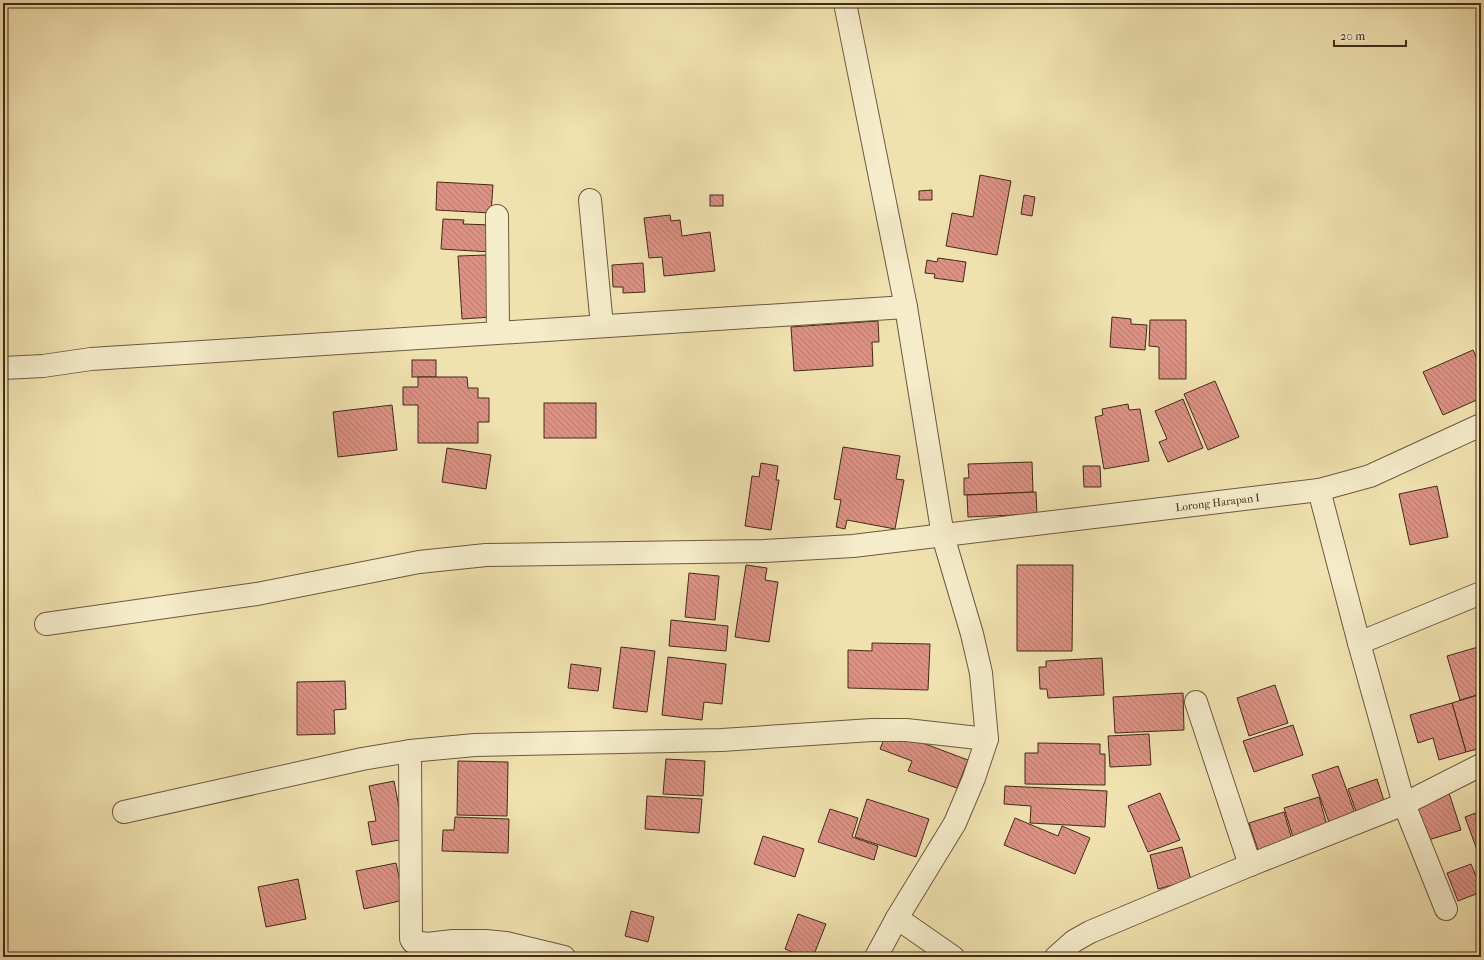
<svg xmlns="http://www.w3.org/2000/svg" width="1484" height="960" font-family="'IM FELL French Canon',serif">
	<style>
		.building { fill: url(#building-back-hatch); stroke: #412b1a }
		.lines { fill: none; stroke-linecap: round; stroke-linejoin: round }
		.minor-casing { stroke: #6d593f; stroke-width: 24 }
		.minor { stroke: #f5eccb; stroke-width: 22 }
		.labels { text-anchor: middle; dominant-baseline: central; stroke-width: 4; stroke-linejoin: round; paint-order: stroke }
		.street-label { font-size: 11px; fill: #412b1a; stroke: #f5eccb }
	</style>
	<defs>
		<pattern id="building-back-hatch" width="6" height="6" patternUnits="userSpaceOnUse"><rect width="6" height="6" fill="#db9184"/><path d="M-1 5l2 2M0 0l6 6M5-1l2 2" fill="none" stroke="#b3776b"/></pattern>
	</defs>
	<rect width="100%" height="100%" fill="#f0e2af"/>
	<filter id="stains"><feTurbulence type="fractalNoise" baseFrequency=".005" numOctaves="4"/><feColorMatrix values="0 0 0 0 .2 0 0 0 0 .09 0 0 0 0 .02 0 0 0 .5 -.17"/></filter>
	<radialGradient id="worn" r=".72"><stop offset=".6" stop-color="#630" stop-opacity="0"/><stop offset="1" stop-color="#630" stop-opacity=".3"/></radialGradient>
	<!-- building -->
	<g class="building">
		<path d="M 980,175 L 1011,181 L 997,255 L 946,246 L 952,213 L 973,217 Z"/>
		<path d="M 437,182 L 493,185 L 491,213 L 436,210 Z"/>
		<path d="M 932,190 L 932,200 L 919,200 L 919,191 Z"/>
		<rect x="710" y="195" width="13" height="11"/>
		<path d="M 1024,195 L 1035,197 L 1032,216 L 1021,214 Z"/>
		<path d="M 670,215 L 671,221 L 680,220 L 682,236 L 710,232 L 715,271 L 664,276 L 662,257 L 649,258 L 644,218 Z"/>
		<path d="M 443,219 L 464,220 L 463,224 L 492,225 L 491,252 L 441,249 Z"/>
		<path d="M 487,255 L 492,317 L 462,319 L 458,256 Z"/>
		<path d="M 938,258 L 966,262 L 963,282 L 934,278 L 935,274 L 925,273 L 927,260 L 937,262 Z"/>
		<path d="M 643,263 L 645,292 L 623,293 L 623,287 L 613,287 L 612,265 Z"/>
		<path d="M 1112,317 L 1131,319 L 1131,324 L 1147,325 L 1145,350 L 1110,347 Z"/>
		<path d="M 1150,320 L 1186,320 L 1186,379 L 1159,379 L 1159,347 L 1149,346 Z"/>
		<path d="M 878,321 L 879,342 L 872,342 L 873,366 L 794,371 L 791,327 Z"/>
		<path d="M 1473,350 L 1481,368 L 1481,398 L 1443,415 L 1423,372 Z"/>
		<rect x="412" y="360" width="24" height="17"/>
		<path d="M 418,377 L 467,377 L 468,388 L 478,388 L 478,398 L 489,398 L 489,422 L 478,422 L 478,443 L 418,443 L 418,405 L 403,405 L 403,387 L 418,387 Z"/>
		<path d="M 1215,381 L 1239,437 L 1208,450 L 1184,394 Z"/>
		<path d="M 1183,399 L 1203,448 L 1168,462 L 1159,442 L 1167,439 L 1155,411 Z"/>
		<rect x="544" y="403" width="52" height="35"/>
		<path d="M 1128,404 L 1129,410 L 1140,409 L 1149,461 L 1104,469 L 1095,417 L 1103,415 L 1102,409 Z"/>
		<path d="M 392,405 L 397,450 L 338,457 L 333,412 Z"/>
		<path d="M 843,447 L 900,456 L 896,479 L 904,480 L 895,529 L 847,520 L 845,529 L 836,527 L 841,500 L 834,499 Z"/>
		<path d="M 447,448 L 491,455 L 486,489 L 442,482 Z"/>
		<path d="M 1032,462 L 1033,492 L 964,495 L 964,478 L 969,478 L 968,464 Z"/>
		<path d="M 761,463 L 778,466 L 776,480 L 779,480 L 771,530 L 745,526 L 752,476 L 759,477 Z"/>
		<path d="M 1083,466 L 1100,466 L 1101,487 L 1084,487 Z"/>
		<path d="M 1437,486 L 1448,537 L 1410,545 L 1399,494 Z"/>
		<path d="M 1036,492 L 1037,514 L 968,517 L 967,495 Z"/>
		<path d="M 746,565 L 767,568 L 765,580 L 778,582 L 769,642 L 735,637 Z"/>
		<path d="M 1017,565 L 1073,565 L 1072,651 L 1017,651 Z"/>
		<path d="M 689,573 L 719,576 L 715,620 L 685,617 Z"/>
		<path d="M 671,620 L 728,626 L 726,651 L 669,646 Z"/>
		<path d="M 872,643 L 930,644 L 928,690 L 848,688 L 848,650 L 872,651 Z"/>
		<path d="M 621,647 L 655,651 L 647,712 L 613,708 Z"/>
		<path d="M 1478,647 L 1481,658 L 1481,694 L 1460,700 L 1447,656 Z"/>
		<path d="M 668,657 L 726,664 L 722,704 L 704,702 L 702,720 L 662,715 Z"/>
		<path d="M 1102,658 L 1104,695 L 1048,698 L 1047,689 L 1040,689 L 1039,667 L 1046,667 L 1046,661 Z"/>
		<path d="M 571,664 L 601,668 L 598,691 L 568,688 Z"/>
		<path d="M 345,681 L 346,709 L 334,710 L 335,734 L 297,735 L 297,682 Z"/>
		<path d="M 1275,685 L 1288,723 L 1249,736 L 1237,698 Z"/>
		<path d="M 1183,693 L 1184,730 L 1115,733 L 1113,697 Z"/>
		<path d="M 1481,694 L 1481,748 L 1466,752 L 1452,703 Z"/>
		<path d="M 1452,703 L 1466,752 L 1439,760 L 1433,738 L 1418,743 L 1410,715 Z"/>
		<path d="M 1293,725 L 1303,755 L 1254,772 L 1243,741 Z"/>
		<path d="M 888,730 L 968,760 L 957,788 L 908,771 L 912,761 L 880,749 Z"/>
		<path d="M 1149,734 L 1151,765 L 1110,767 L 1108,736 Z"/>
		<path d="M 1038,743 L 1100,744 L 1100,754 L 1105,754 L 1105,785 L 1025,784 L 1025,753 L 1038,753 Z"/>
		<path d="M 666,759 L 705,761 L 703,796 L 663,794 Z"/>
		<path d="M 458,761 L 508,762 L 507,816 L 457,815 Z"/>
		<path d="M 1338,766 L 1356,816 L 1330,825 L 1312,775 Z"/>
		<path d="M 1377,779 L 1385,804 L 1357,814 L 1348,789 Z"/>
		<path d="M 394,781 L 405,839 L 372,845 L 368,822 L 376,821 L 369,786 Z"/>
		<path d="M 1005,786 L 1107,791 L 1105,827 L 1030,823 L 1031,806 L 1004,804 Z"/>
		<path d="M 1160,793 L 1180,840 L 1148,852 L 1128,806 Z"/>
		<path d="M 1449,793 L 1461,830 L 1425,841 L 1413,805 Z"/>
		<path d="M 647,796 L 702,799 L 699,833 L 645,829 Z"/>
		<path d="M 1319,797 L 1328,829 L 1294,840 L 1284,808 Z"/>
		<path d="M 867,799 L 929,819 L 916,857 L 855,837 Z"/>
		<path d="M 830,809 L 858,818 L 852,837 L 878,846 L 874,860 L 818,842 Z"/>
		<path d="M 1481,811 L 1481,861 L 1465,817 Z"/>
		<path d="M 1284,812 L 1293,843 L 1259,853 L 1249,823 Z"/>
		<path d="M 455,817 L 509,819 L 508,853 L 442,851 L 443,830 L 454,830 Z"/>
		<path d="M 1015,818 L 1058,836 L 1062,826 L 1090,838 L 1075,874 L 1004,845 Z"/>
		<path d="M 763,836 L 804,849 L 795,877 L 754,864 Z"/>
		<path d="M 1182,847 L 1191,880 L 1158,889 L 1150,855 Z"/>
		<path d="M 396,863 L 404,900 L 364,909 L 356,871 Z"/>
		<path d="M 1471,864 L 1481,888 L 1481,892 L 1458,901 L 1447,873 Z"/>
		<path d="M 298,879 L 306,919 L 266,927 L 258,887 Z"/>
		<path d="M 631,911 L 654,917 L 648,942 L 625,936 Z"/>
		<path d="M 798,914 L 826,924 L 813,957 L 804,957 L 785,949 Z"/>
	</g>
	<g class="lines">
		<!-- minor casing -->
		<g class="minor-casing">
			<g id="minor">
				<path d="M 845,3 L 906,307 L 943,536 L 972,634 L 981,673 L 987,739 L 974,778 L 955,823 L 897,918 L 876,957"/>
				<path d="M 590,200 L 602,326"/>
				<path d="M 497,216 L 498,332"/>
				<path d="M 3,368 L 43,366 L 91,359 L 906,307"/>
				<path d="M 1319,490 L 1359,643 L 1404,804 L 1446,909"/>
				<path id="s1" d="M 46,624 L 257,594 L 419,562 L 486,555 L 764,551 L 853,546 L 1319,490 L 1370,476 L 1481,425"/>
				<path d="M 1359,643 L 1481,593"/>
				<path d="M 1196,702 L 1250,865"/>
				<path d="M 410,751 L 411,939 L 413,942 L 427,944 L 453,941 L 485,941 L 506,943 L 564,957"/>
				<path d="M 124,812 L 362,759 L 410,751 L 475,745 L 722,740 L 872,730 L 906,730 L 987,739"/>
				<path d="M 897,918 L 953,957"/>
				<path d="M 1056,957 L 1074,941 L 1090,932 L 1250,865 L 1404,804 L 1481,765"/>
			</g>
		</g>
		<!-- minor -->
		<use href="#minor" class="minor"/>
	</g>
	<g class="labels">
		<!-- street labels -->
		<g class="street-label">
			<text stroke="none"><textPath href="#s1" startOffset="1180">Lorong Harapan I</textPath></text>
		</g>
	</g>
	<!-- margin -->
	<rect width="1484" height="960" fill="none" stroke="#f0e2af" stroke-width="16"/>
	<rect x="4" y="4" width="1476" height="952" fill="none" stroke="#412b1a" stroke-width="2"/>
	<rect x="8" y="8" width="1468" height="944" fill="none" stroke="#412b1a"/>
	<!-- scale -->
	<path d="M1334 40v6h72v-6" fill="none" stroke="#412b1a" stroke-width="2"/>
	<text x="1340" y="40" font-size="12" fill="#412b1a" stroke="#f5eccb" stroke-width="3" paint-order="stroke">20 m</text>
	<rect width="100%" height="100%" filter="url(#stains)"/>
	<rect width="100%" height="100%" fill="url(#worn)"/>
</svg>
